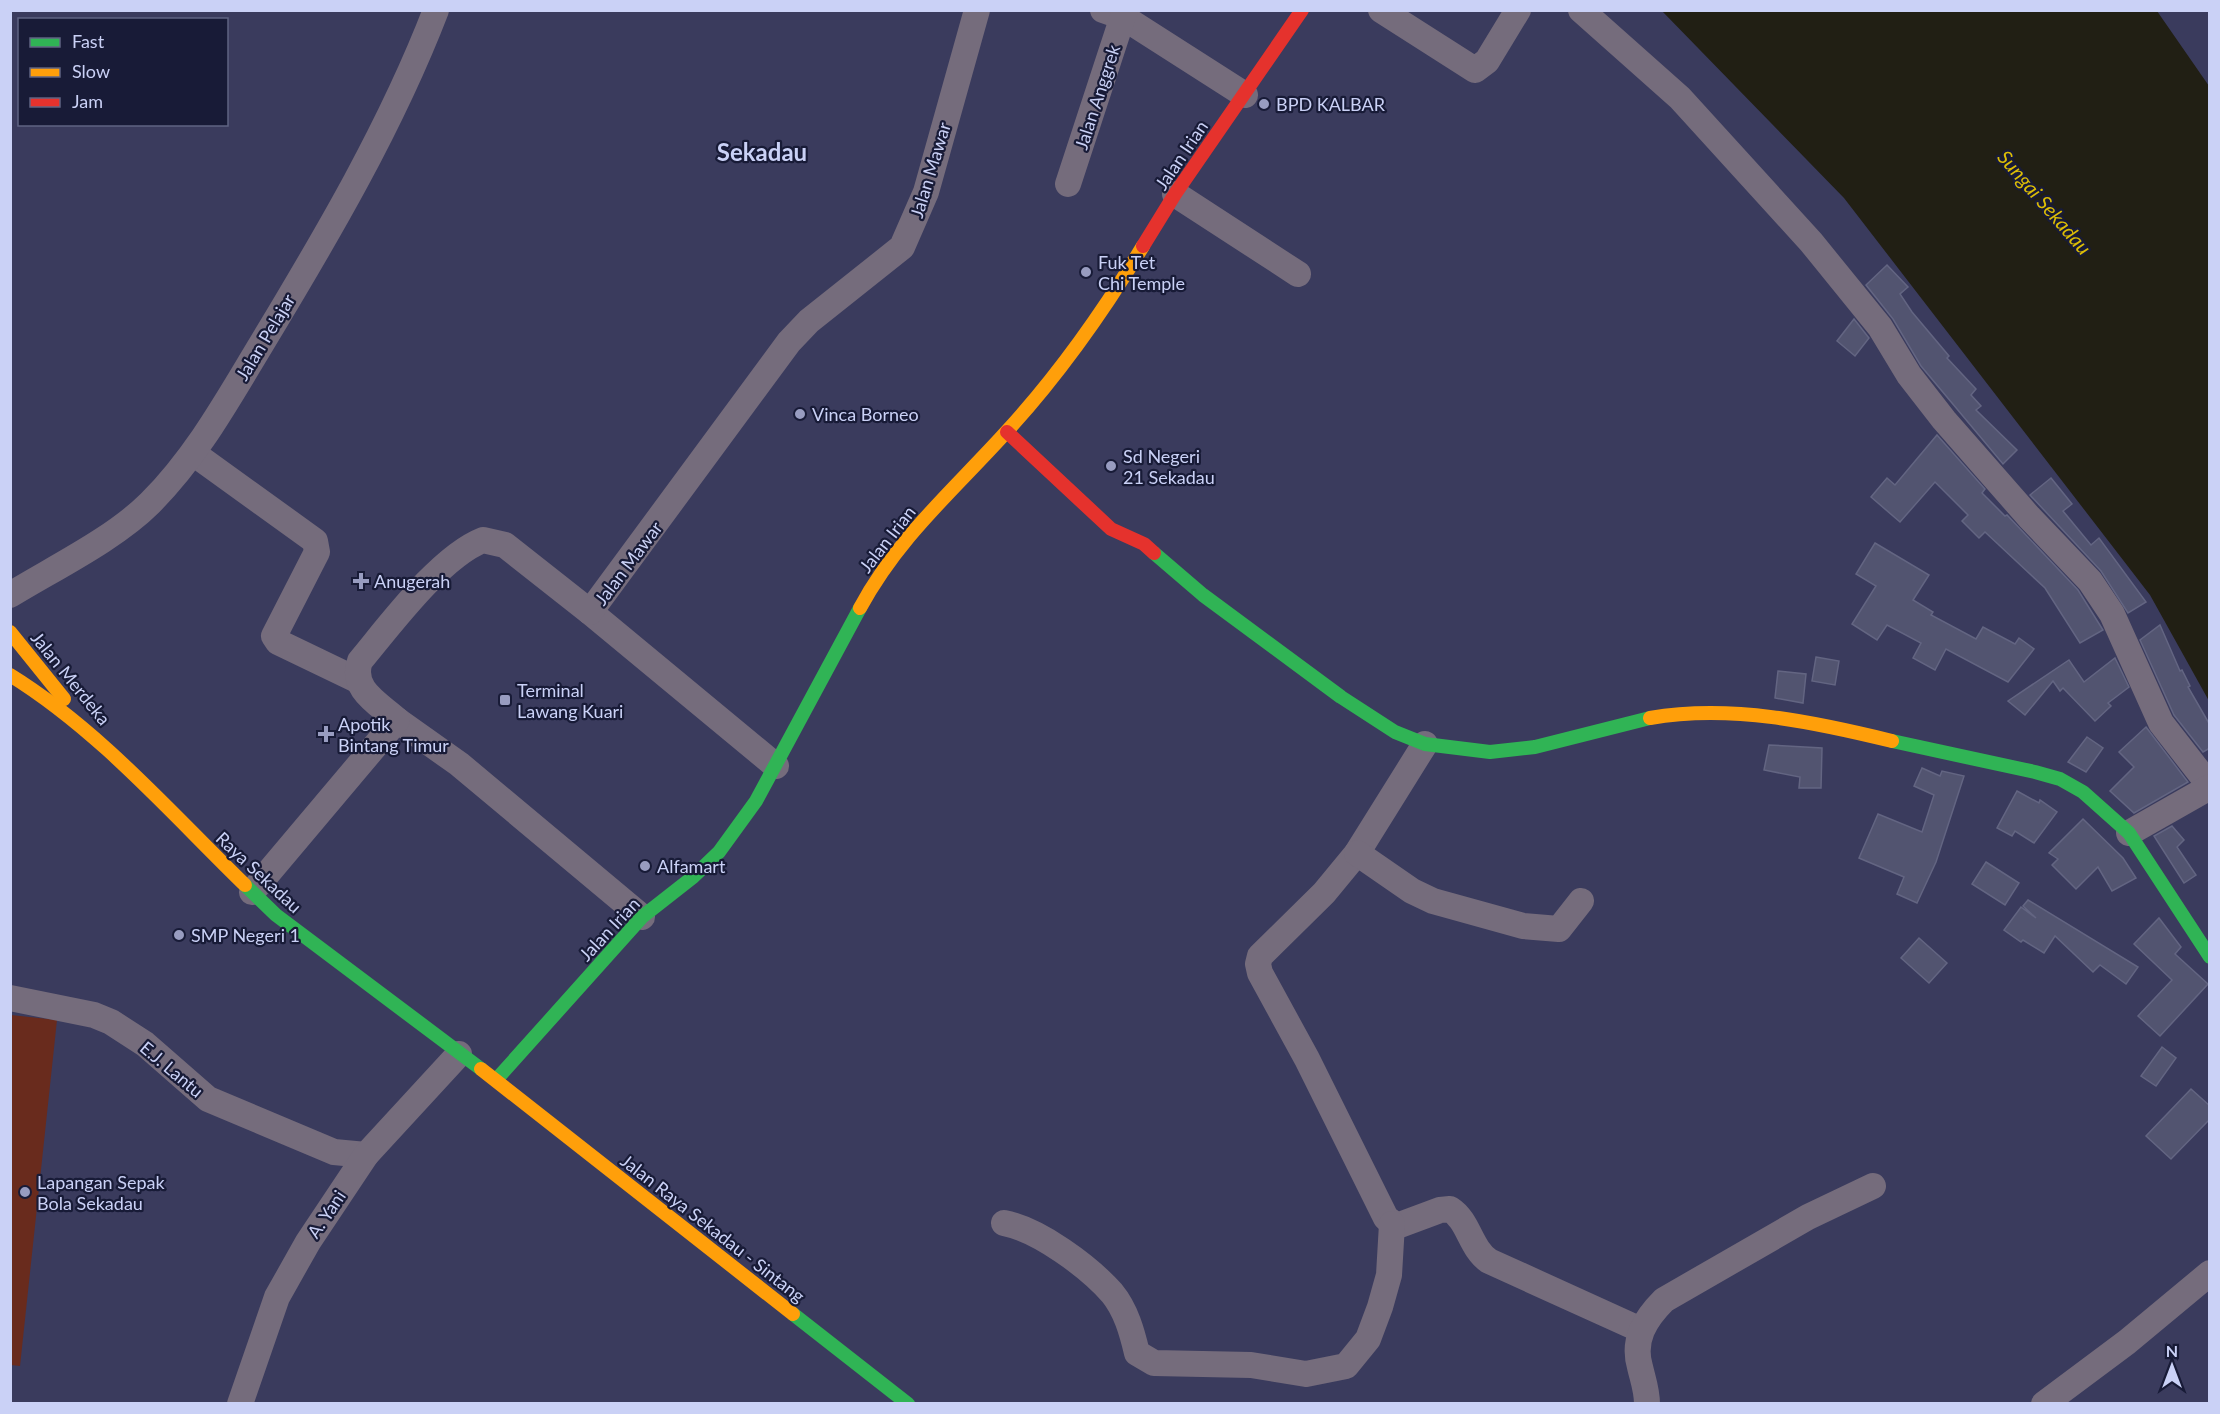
<svg xmlns="http://www.w3.org/2000/svg" width="2220" height="1414" font-family="Lato,sans-serif">
	<style>
		.green { fill: #692b1d }
		.water { fill: #211f14 }
		.building { fill: #525470; stroke: #636582; stroke-width: 1.5 }
		.lines { fill: none; stroke-linecap: round; stroke-linejoin: round }
		.street { stroke: #756c7c; stroke-width: 26 }
		.fast { stroke: #30b455; stroke-width: 14 }
		.slow { stroke: #ff9f0a; stroke-width: 14 }
		.jam { stroke: #e5322d; stroke-width: 14 }
		.poi-dot { fill: #989cc0; stroke: #181b37; stroke-width: 2 }
		.labels { text-anchor: middle; dominant-baseline: central; stroke-width: 4.5; stroke-linejoin: round; paint-order: stroke }
		.street-label { font-size: 18px; fill: #cad1f6; stroke: #181b37 }
		.poi-label { font-size: 18px; fill: #cad1f6; stroke: #181b37; text-anchor: start }
		.water-label { font-size: 20px; font-style: italic; fill: #dcbd05; stroke: #181b37 }
		.district-label { font-size: 24px; font-weight: bold; fill: #cad1f6; stroke: #181b37 }
	</style>
	<rect width="100%" height="100%" fill="#3a3b5d"/>
	<!-- green -->
	<path class="green" d="M 11,1015 L 57,1020 L 20,1366 L 11,1365 Z"/>
	<!-- water -->
	<path class="water" d="M 1662,11 L 2157,11 L 2209,86 L 2209,701 L 2150,595 L 1844,198 Z"/>
	<!-- building -->
	<g class="building">
		<path d="M 1887,265 L 1908,287 L 1900,294 L 1912,312 L 1949,356 L 1947,358 L 1976,389 L 1971,395 L 1981,406 L 1976,410 L 2017,450 L 2003,464 L 1921,366 L 1893,319 L 1866,285 Z"/>
		<path d="M 1854,319 L 1869,338 L 1855,356 L 1837,341 Z"/>
		<path d="M 1937,435 L 1985,489 L 1982,493 L 2005,516 L 2007,515 L 2078,590 L 2103,630 L 2080,643 L 2045,588 L 1985,532 L 1979,538 L 1962,521 L 1968,515 L 1935,482 L 1900,522 L 1871,497 L 1887,478 L 1895,485 Z"/>
		<path d="M 2051,478 L 2072,504 L 2063,511 L 2091,545 L 2099,538 L 2146,602 L 2128,613 L 2101,571 L 2030,495 Z"/>
		<path d="M 1875,543 L 1929,575 L 1913,600 L 1933,612 L 1931,615 L 1976,639 L 1983,627 L 2015,644 L 2019,638 L 2034,649 L 2008,682 L 1946,649 L 1935,670 L 1913,658 L 1921,643 L 1887,625 L 1877,640 L 1852,624 L 1876,586 L 1856,574 Z"/>
		<path d="M 2160,625 L 2180,671 L 2182,670 L 2190,686 L 2188,687 L 2210,725 L 2210,748 L 2203,752 L 2174,715 L 2140,640 Z"/>
		<path d="M 1816,657 L 1839,661 L 1835,685 L 1812,681 Z"/>
		<path d="M 2115,658 L 2129,687 L 2108,703 L 2111,706 L 2095,721 L 2063,688 L 2060,691 L 2053,681 L 2025,715 L 2008,701 L 2069,660 L 2084,682 Z"/>
		<path d="M 1778,671 L 1806,674 L 1803,703 L 1775,698 Z"/>
		<path d="M 2146,727 L 2188,782 L 2134,813 L 2110,791 L 2134,767 L 2119,752 Z"/>
		<path d="M 2087,737 L 2103,748 L 2086,772 L 2068,762 Z"/>
		<path d="M 1769,745 L 1822,748 L 1821,788 L 1799,788 L 1800,777 L 1764,770 Z"/>
		<path d="M 1922,768 L 1940,776 L 1942,771 L 1964,776 L 1936,862 L 1917,903 L 1897,894 L 1904,877 L 1859,858 L 1878,814 L 1922,832 L 1934,795 L 1914,786 Z"/>
		<path d="M 2017,791 L 2039,803 L 2040,800 L 2057,812 L 2034,843 L 2015,831 L 2012,836 L 1997,828 Z"/>
		<path d="M 2083,819 L 2123,858 L 2136,878 L 2112,891 L 2098,867 L 2076,889 L 2052,865 L 2058,859 L 2049,853 Z"/>
		<path d="M 2172,826 L 2184,840 L 2177,847 L 2196,875 L 2184,883 L 2154,836 Z"/>
		<path d="M 1986,862 L 2019,883 L 2005,905 L 1972,884 Z"/>
		<path d="M 2028,900 L 2138,967 L 2126,984 L 2100,965 L 2093,972 L 2055,936 L 2044,953 L 2023,940 L 2021,942 L 2004,930 L 2021,907 L 2036,918 L 2023,906 Z"/>
		<path d="M 2159,918 L 2181,947 L 2175,954 L 2208,984 L 2160,1036 L 2138,1016 L 2172,980 L 2134,944 Z"/>
		<path d="M 1919,938 L 1947,963 L 1929,983 L 1901,958 Z"/>
		<path d="M 2162,1047 L 2176,1058 L 2156,1086 L 2141,1076 Z"/>
		<path d="M 2191,1089 L 2210,1106 L 2210,1119 L 2171,1159 L 2146,1136 Z"/>
	</g>
	<g class="lines">
		<!-- street -->
		<g class="street">
			<path d="M 1103,10 L 1123,17 L 1245,95"/>
			<path d="M 1381,10 L 1475,70 L 1487,61 L 1518,10"/>
			<path d="M 1581,10 L 1680,98 L 1811,242 L 1880,327 L 1909,375 L 1944,420 L 2029,517 L 2090,581 L 2112,614 L 2161,723 L 2210,786"/>
			<path d="M 1068,184 L 1125,10"/>
			<path d="M 1175,194 L 1298,274"/>
			<path d="M 193,453 L 315,541 L 317,552 L 274,636 L 278,642 L 357,680"/>
			<path d="M 10,595 C 54,568 114,539 150,503 C 197,456 228,399 262,343 C 326,237 391,127 436,10"/>
			<path d="M 590,612 L 776,766"/>
			<path d="M 397,720 L 459,764 L 642,917"/>
			<path d="M 1425,744 L 1357,853 L 1324,893 L 1260,956 L 1258,964 L 1260,973 L 1307,1059 L 1386,1218 L 1397,1226 L 1440,1210 L 1450,1209 C 1469,1221 1470,1248 1489,1261 L 1641,1330"/>
			<path d="M 2129,833 L 2210,787"/>
			<path d="M 1357,853 L 1412,891 L 1433,901 L 1523,926 L 1559,929 L 1581,901"/>
			<path d="M 252,892 L 397,720 C 378,703 350,689 360,661 C 390,625 440,557 483,540 L 505,545 L 590,612 L 789,342 L 809,321 L 902,247 L 926,192 L 977,10"/>
			<path d="M 10,998 L 94,1015 L 111,1022 L 145,1044 L 208,1099 L 334,1152 L 366,1155"/>
			<path d="M 1004,1223 C 1039,1230 1088,1266 1112,1293 C 1126,1310 1132,1332 1137,1353 L 1154,1363 L 1251,1365 L 1306,1374 L 1346,1366 L 1368,1339 L 1380,1307 L 1389,1275 L 1392,1224"/>
			<path d="M 240,1404 L 277,1297 L 308,1242 L 366,1155 L 459,1054"/>
			<path d="M 1647,1404 C 1647,1390 1643,1380 1640,1367 C 1632,1340 1645,1319 1664,1300 L 1808,1217 L 1873,1186"/>
			<path d="M 2044,1404 L 2127,1342 L 2210,1273"/>
		</g>
		<!-- fast -->
		<g class="fast">
			<path d="M 1154,553 L 1203,595 L 1341,697 L 1395,732 L 1425,744 L 1490,752 L 1535,747 L 1650,718"/>
			<path d="M 1892,741 L 2035,772 L 2060,779 L 2083,792 L 2129,833 L 2210,957"/>
			<path d="M 245,885 L 276,915 L 481,1069"/>
			<path d="M 496,1080 L 642,917 L 693,877 L 719,852 L 756,801 L 860,608"/>
			<path d="M 793,1314 L 908,1404"/>
		</g>
		<!-- slow -->
		<g class="slow">
			<path d="M 860,608 C 899,536 954,490 1008,430 C 1060,373 1103,312 1143,246"/>
			<path d="M 10,632 L 64,699"/>
			<path d="M 10,675 C 99,730 171,813 245,885"/>
			<path d="M 1650,718 C 1731,704 1814,722 1892,741"/>
			<path d="M 481,1069 L 793,1314"/>
		</g>
		<!-- jam -->
		<g class="jam">
			<path d="M 1143,246 L 1175,194 L 1302,10"/>
			<path d="M 1007,432 L 1111,529 L 1144,544 L 1154,553"/>
		</g>
	</g>
	<!-- markers -->
	<g class="poi-dot">
		<circle cx="1264" cy="104" r="6"/>
		<circle cx="1086" cy="272" r="6"/>
		<circle cx="800" cy="414" r="6"/>
		<circle cx="1111" cy="466" r="6"/>
		<path d="M358 572h6v6h6v6h-6v6h-6v-6h-6v-6h6z"/>
		<rect x="499" y="694" width="12" height="12" rx="3"/>
		<path d="M323 725h6v6h6v6h-6v6h-6v-6h-6v-6h6z"/>
		<circle cx="645" cy="866" r="6"/>
		<circle cx="179" cy="935" r="6"/>
		<circle cx="25" cy="1192" r="6"/>
	</g>
	<g class="labels">
		<!-- street labels -->
		<g class="street-label">
			<text transform="translate(1097 97) rotate(-72)">Jalan Anggrek</text>
			<text transform="translate(1181 155) rotate(-56)">Jalan Irian</text>
			<text transform="translate(930 170) rotate(-73)">Jalan Mawar</text>
			<text transform="translate(265 337) rotate(-59)">Jalan Pelajar</text>
			<text transform="translate(887 539) rotate(-52)">Jalan Irian</text>
			<text transform="translate(628 563) rotate(-53)">Jalan Mawar</text>
			<text transform="translate(71 678) rotate(51)">Jalan Merdeka</text>
			<text transform="translate(259 872) rotate(43)">Raya Sekadau</text>
			<text transform="translate(609 929) rotate(-47)">Jalan Irian</text>
			<text transform="translate(172 1069) rotate(40)">E.J. Lantu</text>
			<text transform="translate(326 1214) rotate(-56)">A. Yani</text>
			<text transform="translate(713 1228) rotate(38)">Jalan Raya Sekadau - Sintang</text>
		</g>
		<!-- poi labels -->
		<g class="poi-label">
			<text x="1276" y="104">BPD KALBAR</text>
			<text x="1098" y="262">Fuk Tet<tspan x="1098" dy="21">Chi Temple</tspan></text>
			<text x="812" y="414">Vinca Borneo</text>
			<text x="1123" y="456">Sd Negeri<tspan x="1123" dy="21">21 Sekadau</tspan></text>
			<text x="374" y="581">Anugerah</text>
			<text x="517" y="690">Terminal<tspan x="517" dy="21">Lawang Kuari</tspan></text>
			<text x="338" y="724">Apotik<tspan x="338" dy="21">Bintang Timur</tspan></text>
			<text x="657" y="866">Alfamart</text>
			<text x="191" y="935">SMP Negeri 1</text>
			<text x="37" y="1182">Lapangan Sepak<tspan x="37" dy="21">Bola Sekadau</tspan></text>
		</g>
		<!-- water labels -->
		<g class="water-label">
			<text transform="translate(2045 202) rotate(49)">Sungai Sekadau</text>
		</g>
		<!-- district labels -->
		<g class="district-label">
			<text x="762" y="151">Sekadau</text>
		</g>
	</g>
	<!-- border -->
	<rect width="2220" height="1414" fill="none" stroke="#cad1f6" stroke-width="24"/>
	<!-- legend -->
	<rect x="18" y="18" width="210" height="108" fill="#181b37" stroke="#5f6483" stroke-width="1.5"/>
	<rect x="30" y="38" width="30" height="9" fill="#30b455" stroke="#5f6483" stroke-width="1.5"/>
	<text x="72" y="48" font-size="18" fill="#cad1f6">Fast</text>
	<rect x="30" y="68" width="30" height="9" fill="#ff9f0a" stroke="#5f6483" stroke-width="1.5"/>
	<text x="72" y="78" font-size="18" fill="#cad1f6">Slow</text>
	<rect x="30" y="98" width="30" height="9" fill="#e5322d" stroke="#5f6483" stroke-width="1.5"/>
	<text x="72" y="108" font-size="18" fill="#cad1f6">Jam</text>
	<!-- north arrow -->
	<g transform="translate(2172 1366)" stroke="#181b37" stroke-width="4.5" paint-order="stroke">
	<path d="M0-4.5L10 22L0 15L-10 22Z" fill="#cad1f6"/>
	<text y="-9" font-size="16" font-weight="bold" text-anchor="middle" fill="#cad1f6">N</text>
	</g>
</svg>
